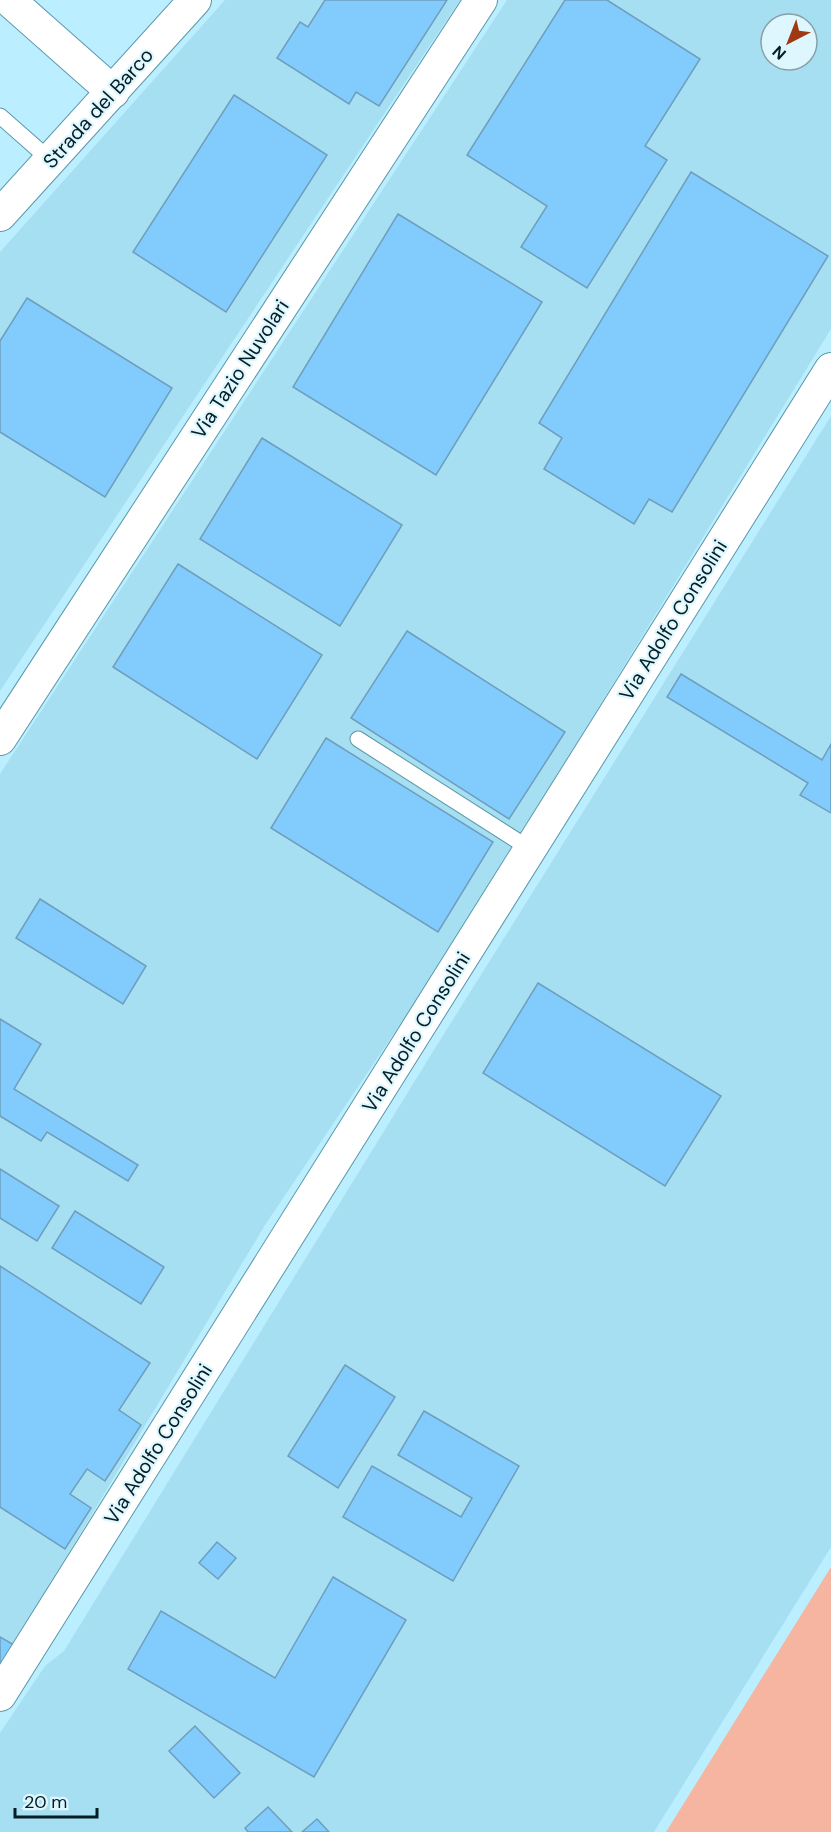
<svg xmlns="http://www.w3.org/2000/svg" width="831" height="1832" font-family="'DM Sans',sans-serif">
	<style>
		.built { fill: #a6dff1; fill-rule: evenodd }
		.green { fill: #f6b5a0 }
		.building { fill: #82ccfd; stroke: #6e9ebe; stroke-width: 1.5 }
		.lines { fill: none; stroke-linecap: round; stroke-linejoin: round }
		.lane-casing { stroke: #5a98ab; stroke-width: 17 }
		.street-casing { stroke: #5a98ab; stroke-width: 34 }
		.lane { stroke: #fff; stroke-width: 15 }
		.street { stroke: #fff; stroke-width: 32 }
		.labels { text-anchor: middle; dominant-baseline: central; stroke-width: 4.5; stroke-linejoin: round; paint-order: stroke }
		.street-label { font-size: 20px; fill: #041e26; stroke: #def7ff }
	</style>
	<rect width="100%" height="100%" fill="#bbeefe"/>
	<!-- built -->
	<g class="built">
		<path d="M 225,0 L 460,0 L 0,691 L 0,252 Z"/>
		<path d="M 507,0 L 831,0 L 831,329 L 440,965 L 265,1225 L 0,1668 L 0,774 ZM 771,24 L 807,24 L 807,60 L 771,60 Z"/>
		<path d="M 831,416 L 831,1547 L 654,1832 L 0,1832 L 0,1733 L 45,1666 L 64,1651 L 437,1045 Z"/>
	</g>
	<!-- green -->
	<path class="green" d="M 831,1567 L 831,1832 L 666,1832 Z"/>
	<!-- building -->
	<g class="building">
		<path d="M 325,0 L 447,0 L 379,106 L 356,92 L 349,104 L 277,58 L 300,22 L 308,27 Z"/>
		<path d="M 565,0 L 607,0 L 700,59 L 645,146 L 667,160 L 587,288 L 521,247 L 547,206 L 467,155 Z"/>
		<path d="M 234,95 L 327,155 L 226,312 L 133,252 Z"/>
		<path d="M 691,172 L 828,256 L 672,512 L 649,499 L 634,524 L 544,469 L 562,438 L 539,423 Z"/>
		<path d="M 398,214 L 542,302 L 436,475 L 293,387 Z"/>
		<path d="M 27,298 L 172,388 L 105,497 L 0,432 L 0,341 Z"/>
		<path d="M 262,438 L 402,525 L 340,626 L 200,539 Z"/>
		<path d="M 178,564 L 322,655 L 257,759 L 113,667 Z"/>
		<path d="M 407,631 L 565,732 L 509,819 L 351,718 Z"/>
		<path d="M 681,674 L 822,760 L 831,744 L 831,813 L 800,795 L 808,783 L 667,697 Z"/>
		<path d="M 326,738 L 493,842 L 438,932 L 271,828 Z"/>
		<path d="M 40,899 L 146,966 L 123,1004 L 16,938 Z"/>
		<path d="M 538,983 L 721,1096 L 665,1186 L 483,1073 Z"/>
		<path d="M 0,1019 L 41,1044 L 14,1089 L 138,1165 L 128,1181 L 47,1132 L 41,1141 L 0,1116 Z"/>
		<path d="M 0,1169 L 59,1206 L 37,1241 L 0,1218 Z"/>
		<path d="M 75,1211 L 164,1267 L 141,1304 L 52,1248 Z"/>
		<path d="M 0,1266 L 150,1363 L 119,1410 L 141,1425 L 105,1481 L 87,1469 L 70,1494 L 91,1508 L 65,1549 L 0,1507 Z"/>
		<path d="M 345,1365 L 395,1397 L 338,1488 L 288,1456 Z"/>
		<path d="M 424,1411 L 519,1466 L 453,1581 L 343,1517 L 372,1466 L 461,1517 L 472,1498 L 398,1455 Z"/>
		<path d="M 217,1542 L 236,1558 L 218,1579 L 199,1563 Z"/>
		<path d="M 333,1577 L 406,1620 L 314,1777 L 128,1669 L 161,1611 L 275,1678 Z"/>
		<path d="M 0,1637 L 14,1645 L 0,1668 Z"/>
		<path d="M 195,1726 L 240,1773 L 214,1798 L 169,1751 Z"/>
		<path d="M 268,1807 L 292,1832 L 248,1832 L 245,1828 Z"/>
		<path d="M 317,1819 L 329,1832 L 302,1832 Z"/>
	</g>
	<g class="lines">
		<!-- lane casing -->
		<g class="lane-casing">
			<g id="lane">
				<path d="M 0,116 L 50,160"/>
				<path d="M 358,739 L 530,849"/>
			</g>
		</g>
		<!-- street casing -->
		<g class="street-casing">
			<g id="street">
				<path d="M 9,0 L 113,92"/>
				<path d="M 0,215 L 195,0"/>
				<path d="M 0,739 L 481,0"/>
				<path d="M 0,1695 L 831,369"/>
			</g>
		</g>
		<!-- lane -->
		<use href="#lane" class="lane"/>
		<!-- street -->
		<use href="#street" class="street"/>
	</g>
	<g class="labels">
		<!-- street labels -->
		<g class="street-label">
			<text transform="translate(98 108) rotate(-48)">Strada del Barco</text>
			<text transform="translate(240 369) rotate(-57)">Via Tazio Nuvolari</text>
			<text transform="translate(673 620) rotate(-58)">Via Adolfo Consolini</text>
			<text transform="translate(416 1032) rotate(-58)">Via Adolfo Consolini</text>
			<text transform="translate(158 1444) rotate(-58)">Via Adolfo Consolini</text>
		</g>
	</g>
	<!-- north arrow -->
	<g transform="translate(789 42) rotate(222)"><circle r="28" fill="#def7ff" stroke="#87a0a8" stroke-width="1.5"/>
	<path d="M0-4.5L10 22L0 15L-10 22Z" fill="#9f3911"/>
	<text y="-9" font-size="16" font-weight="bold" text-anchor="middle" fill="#041e26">N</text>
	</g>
	<!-- scale -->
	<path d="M15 1808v9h82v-9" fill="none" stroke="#041e26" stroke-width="3"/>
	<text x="24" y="1808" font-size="18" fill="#041e26" stroke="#def7ff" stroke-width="4.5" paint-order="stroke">20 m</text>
</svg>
